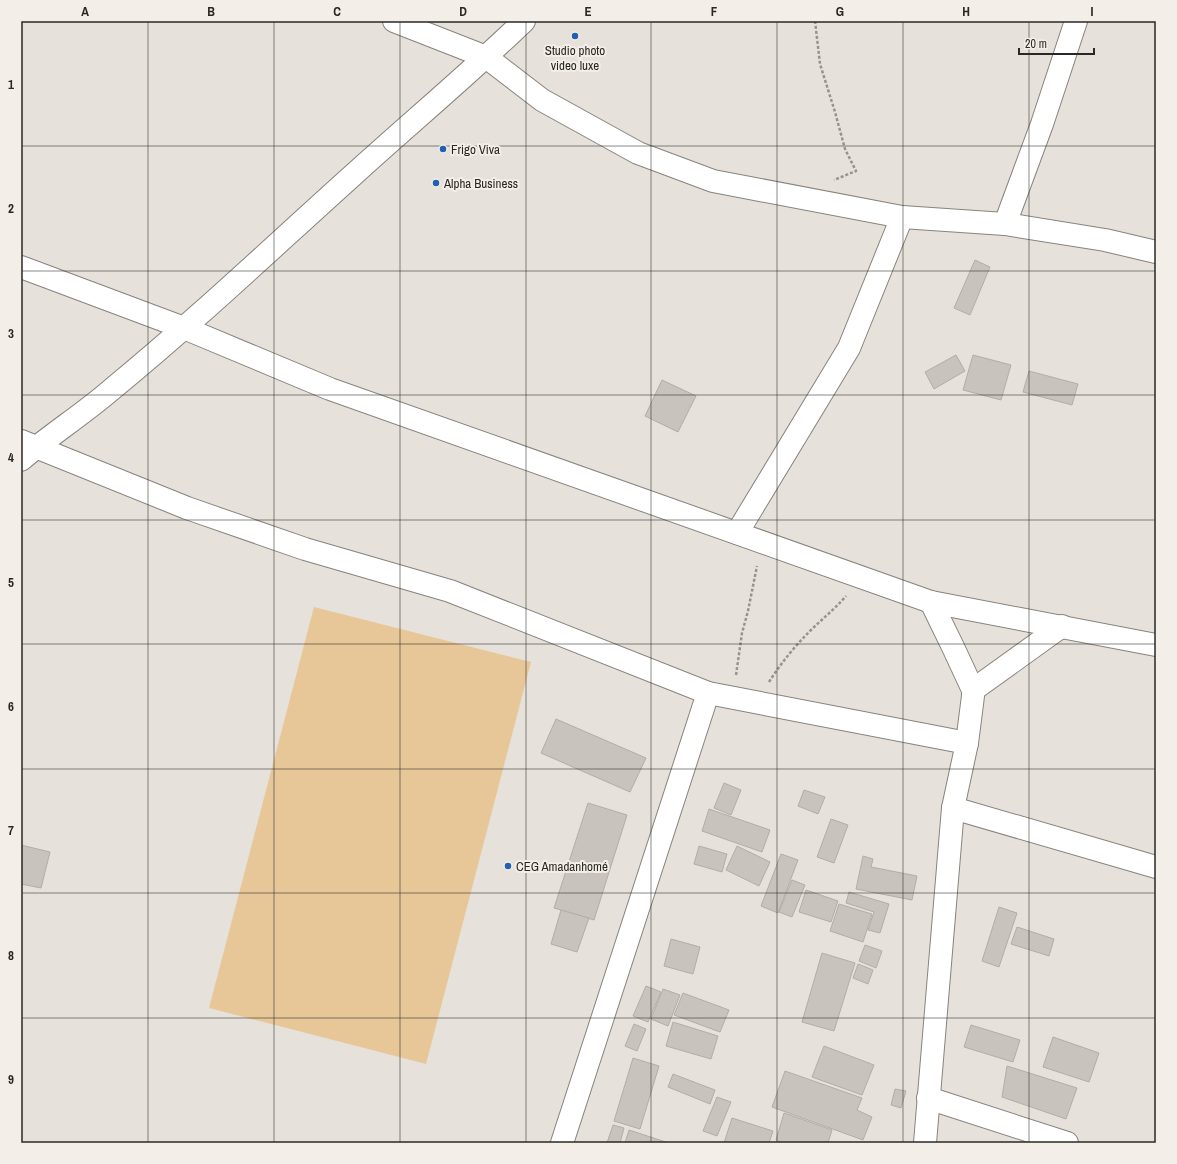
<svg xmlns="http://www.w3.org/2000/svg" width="1177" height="1164" font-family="'Archivo Narrow',sans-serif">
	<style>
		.green { fill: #e7c798 }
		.building { fill: #c8c3bc; stroke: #b2ada6 }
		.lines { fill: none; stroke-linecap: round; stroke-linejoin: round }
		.minor-casing { stroke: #88837d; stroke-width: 24 }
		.tertiary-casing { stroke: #88837d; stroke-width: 24 }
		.path { stroke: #97938e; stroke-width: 2.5; stroke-dasharray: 3 2; stroke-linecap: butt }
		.minor { stroke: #fff; stroke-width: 22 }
		.tertiary { stroke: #fff; stroke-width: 22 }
		.grid { fill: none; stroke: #2a2825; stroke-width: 1; stroke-opacity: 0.55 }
		.poi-dot { fill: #2260b2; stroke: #f3eee7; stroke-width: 1.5 }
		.labels { text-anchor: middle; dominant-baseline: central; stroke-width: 4; stroke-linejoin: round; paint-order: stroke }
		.poi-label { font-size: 13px; fill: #2a2825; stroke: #f3eee7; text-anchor: start }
		.neatline { fill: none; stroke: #2a2825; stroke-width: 1.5 }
		.grid-label { font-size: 13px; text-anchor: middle; font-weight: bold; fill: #2a2825 }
	</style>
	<rect width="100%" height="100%" fill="#e6e1da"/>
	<!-- green -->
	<path class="green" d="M 314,607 L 531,662 L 426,1064 L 209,1008 Z"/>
	<!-- building -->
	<g class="building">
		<path d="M 975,260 L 990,267 L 970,315 L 954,308 Z"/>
		<path d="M 956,355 L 965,371 L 934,389 L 925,372 Z"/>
		<path d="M 973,355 L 1011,365 L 1001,400 L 963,390 Z"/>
		<path d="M 1029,371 L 1078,384 L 1072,405 L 1023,392 Z"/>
		<path d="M 662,380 L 696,396 L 678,432 L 645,416 Z"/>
		<path d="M 556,719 L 646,758 L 630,792 L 541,753 Z"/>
		<path d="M 724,783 L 741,790 L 731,815 L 714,808 Z"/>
		<path d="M 804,790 L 825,797 L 818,814 L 798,806 Z"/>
		<path d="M 588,803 L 627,815 L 594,920 L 554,908 Z"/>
		<path d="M 709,809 L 770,830 L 762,852 L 702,831 Z"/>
		<path d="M 831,819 L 848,825 L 834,863 L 817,857 Z"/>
		<path d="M 21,845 L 50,852 L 41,888 L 21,884 Z"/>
		<path d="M 699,846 L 727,854 L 722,872 L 694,864 Z"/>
		<path d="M 737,846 L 770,862 L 759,886 L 726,870 Z"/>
		<path d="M 781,854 L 798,860 L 778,913 L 761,906 Z"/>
		<path d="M 863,856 L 873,859 L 871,867 L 917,876 L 912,900 L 856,889 Z"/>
		<path d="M 792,880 L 805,885 L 792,917 L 779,912 Z"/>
		<path d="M 806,890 L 838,901 L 831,922 L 799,912 Z"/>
		<path d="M 849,892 L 889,904 L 880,933 L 868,930 L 874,912 L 846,903 Z"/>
		<path d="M 839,904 L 872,914 L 863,942 L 830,931 Z"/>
		<path d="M 999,907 L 1017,913 L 999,967 L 982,961 Z"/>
		<path d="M 561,910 L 589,918 L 577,952 L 551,944 Z"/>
		<path d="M 1017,927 L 1054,939 L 1049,956 L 1011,944 Z"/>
		<path d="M 671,939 L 700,947 L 693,974 L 664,966 Z"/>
		<path d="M 865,945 L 882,951 L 876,968 L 859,961 Z"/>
		<path d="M 822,953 L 855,963 L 834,1031 L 802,1022 Z"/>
		<path d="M 858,964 L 873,970 L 868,984 L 853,978 Z"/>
		<path d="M 646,986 L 661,992 L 648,1022 L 633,1016 Z"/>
		<path d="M 663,989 L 680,995 L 668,1026 L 651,1019 Z"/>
		<path d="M 683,993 L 729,1010 L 720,1032 L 674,1015 Z"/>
		<path d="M 673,1022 L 718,1036 L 711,1059 L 666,1046 Z"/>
		<path d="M 634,1024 L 646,1029 L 637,1051 L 625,1046 Z"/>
		<path d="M 971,1025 L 1020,1040 L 1013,1062 L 964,1047 Z"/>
		<path d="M 1053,1037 L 1099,1053 L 1089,1082 L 1043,1067 Z"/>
		<path d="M 824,1046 L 874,1065 L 862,1095 L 812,1077 Z"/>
		<path d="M 633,1058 L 659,1066 L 640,1129 L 614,1121 Z"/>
		<path d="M 1007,1066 L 1077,1088 L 1066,1119 L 1002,1097 Z"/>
		<path d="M 785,1071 L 862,1098 L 857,1110 L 872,1117 L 863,1140 L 772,1107 Z"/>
		<path d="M 673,1074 L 715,1090 L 710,1104 L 668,1087 Z"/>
		<path d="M 895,1089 L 906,1091 L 901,1108 L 891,1105 Z"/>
		<path d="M 717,1097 L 731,1102 L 717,1136 L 703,1131 Z"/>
		<path d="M 784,1113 L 832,1130 L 828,1143 L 783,1143 L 776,1140 Z"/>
		<path d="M 732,1118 L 773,1131 L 769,1143 L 724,1143 Z"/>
		<path d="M 613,1125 L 624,1128 L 620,1143 L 607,1143 Z"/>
		<path d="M 629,1130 L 669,1143 L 625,1143 Z"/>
	</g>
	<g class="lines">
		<!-- minor casing -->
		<g class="minor-casing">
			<g id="minor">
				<path d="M 394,21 L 486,57 L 542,100 L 638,153 L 713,181 L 902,217 L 1005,224 L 1105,240 L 1156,252"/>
				<path d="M 1005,224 L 1042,124 L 1076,21"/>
				<path d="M 21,267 L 184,328 L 330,389 L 931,602 L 1156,645"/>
				<path d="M 21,441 L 187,508 L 305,549 L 450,591 L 708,693 L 967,743"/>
				<path d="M 737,533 L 849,348 L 902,217"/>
				<path d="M 973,690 L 1062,626"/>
				<path d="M 953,808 L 1156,867"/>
				<path d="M 928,1098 L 1067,1143"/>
				<path d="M 562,1143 L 708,693"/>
				<path d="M 925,1143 L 953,808 L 967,743 L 973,696 L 973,690 L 953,647 L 931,602"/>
			</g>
		</g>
		<!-- tertiary casing -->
		<g class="tertiary-casing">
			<path id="tertiary" d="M 21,460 C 50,435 82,415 111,390 C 194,322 272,248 352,176 C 409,124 468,75 524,21"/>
		</g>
		<!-- path -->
		<g class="path">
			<path d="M 815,21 L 820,64 L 835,112 L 845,149 L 856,171 L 834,180"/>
			<path d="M 736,675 L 742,633 L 748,611 L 757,566"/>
			<path d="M 769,682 C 781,663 795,646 810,631 C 822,619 835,609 846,596"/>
		</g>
		<!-- minor -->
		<use href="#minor" class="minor"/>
		<!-- tertiary -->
		<use href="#tertiary" class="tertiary"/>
	</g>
	<!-- grid -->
	<path class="grid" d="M 148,21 L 148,1143M 274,21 L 274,1143M 400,21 L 400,1143M 526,21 L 526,1143M 651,21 L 651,1143M 777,21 L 777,1143M 903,21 L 903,1143M 1029,21 L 1029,1143M 21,146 L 1156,146M 21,271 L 1156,271M 21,395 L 1156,395M 21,520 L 1156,520M 21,644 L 1156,644M 21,769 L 1156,769M 21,893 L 1156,893M 21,1018 L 1156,1018"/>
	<!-- markers -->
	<g class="poi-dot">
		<circle cx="575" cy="36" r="4"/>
		<circle cx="443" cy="149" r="4"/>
		<circle cx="436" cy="183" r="4"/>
		<circle cx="508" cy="866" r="4"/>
	</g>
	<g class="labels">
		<!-- poi labels -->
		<g class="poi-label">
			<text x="575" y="50" text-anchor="middle">Studio photo<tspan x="575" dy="15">video luxe</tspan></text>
			<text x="451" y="149">Frigo Viva</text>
			<text x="444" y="183">Alpha Business</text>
			<text x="516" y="866">CEG Amadanhomé</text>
		</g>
	</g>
	<!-- border -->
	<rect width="1177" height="1164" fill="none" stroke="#f3eee7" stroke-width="44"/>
	<!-- scale -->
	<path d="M1019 48v6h75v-6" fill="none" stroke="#2a2825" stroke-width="2"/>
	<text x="1025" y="48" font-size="12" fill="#2a2825" stroke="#f3eee7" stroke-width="3" paint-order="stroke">20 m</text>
	<rect x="22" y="22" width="1133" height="1120" class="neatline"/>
	<g class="grid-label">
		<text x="85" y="16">A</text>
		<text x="211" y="16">B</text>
		<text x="337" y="16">C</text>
		<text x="463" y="16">D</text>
		<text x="588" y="16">E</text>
		<text x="714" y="16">F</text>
		<text x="840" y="16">G</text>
		<text x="966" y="16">H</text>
		<text x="1092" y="16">I</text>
		<text x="11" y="89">1</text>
		<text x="11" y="213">2</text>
		<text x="11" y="338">3</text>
		<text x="11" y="462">4</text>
		<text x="11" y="587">5</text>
		<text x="11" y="711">6</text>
		<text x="11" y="835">7</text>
		<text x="11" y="960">8</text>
		<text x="11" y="1084">9</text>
	</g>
</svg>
